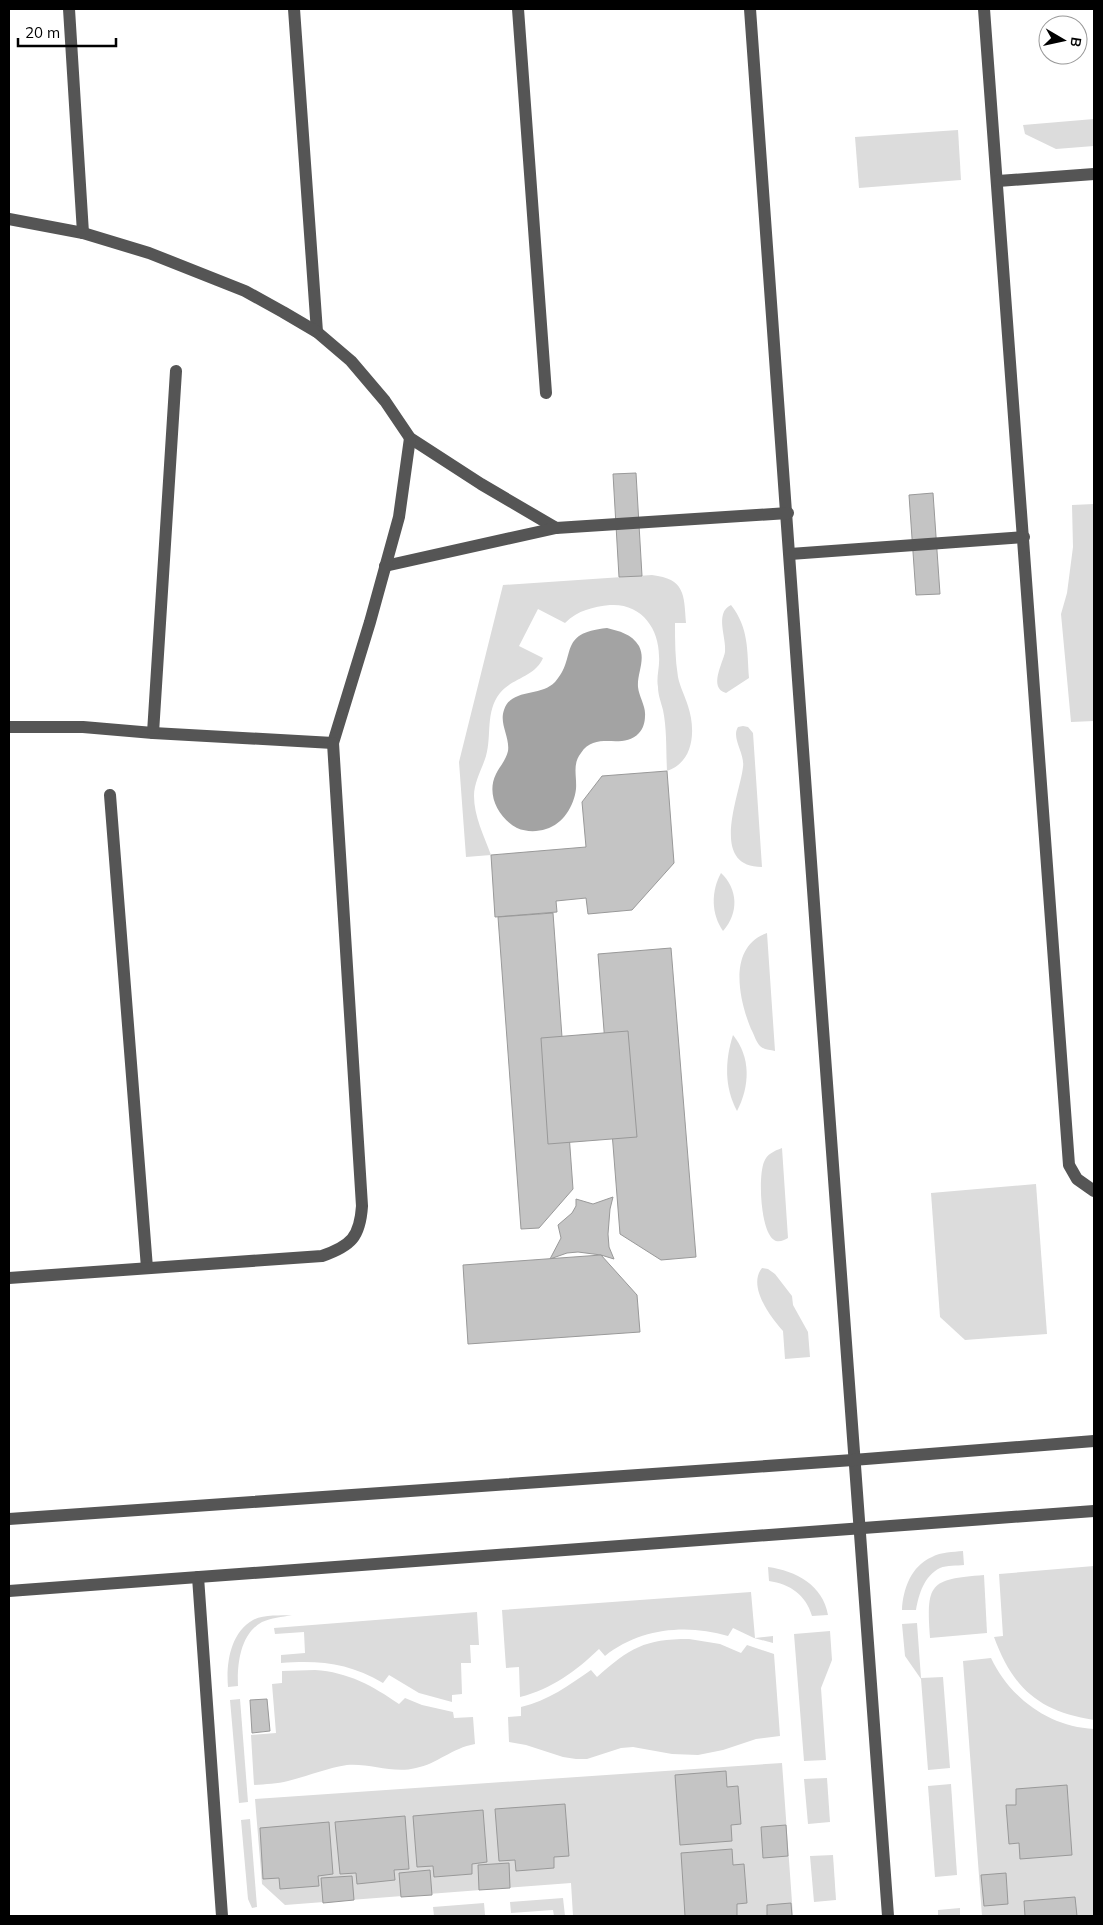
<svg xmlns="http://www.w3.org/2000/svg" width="1103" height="1925" font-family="Mulish,sans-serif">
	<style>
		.green { fill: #dcdcdc }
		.water { fill: #a3a3a3 }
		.building { fill: #c4c4c4; stroke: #999 }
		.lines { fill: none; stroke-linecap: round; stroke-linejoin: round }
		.minor { stroke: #555; stroke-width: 12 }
	</style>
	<rect width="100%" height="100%" fill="#fff"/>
	<!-- green -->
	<g class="green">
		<path d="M 1094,119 L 1094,146 L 1056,149 L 1025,134 L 1023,125 Z"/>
		<path d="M 958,130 L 961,180 L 859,188 L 855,137 Z"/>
		<path d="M 1094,504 L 1094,721 L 1071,722 L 1061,614 L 1067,593 L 1073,547 L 1072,505 Z"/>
		<path d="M 652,575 C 685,579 684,594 686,623 L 675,623 C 675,641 675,659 678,677 C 680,687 685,696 688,706 C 696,730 694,762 667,771 C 666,751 667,729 663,710 C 661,702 658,695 658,687 C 656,677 660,667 659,656 C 659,628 641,603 610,605 C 593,607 578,610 565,623 L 538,609 L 519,646 L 543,658 C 535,677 512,678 500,693 C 485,712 492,735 486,756 C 482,769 474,782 474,796 C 474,816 484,836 491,855 L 466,857 L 459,762 L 503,585 Z"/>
		<path d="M 731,605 C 749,628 747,650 749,678 L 726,693 C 708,688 723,663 725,652 C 727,638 714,613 731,605 Z"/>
		<path d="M 743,726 L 748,727 L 753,733 L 762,867 C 708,867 740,795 743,767 C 745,753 731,738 738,727 Z"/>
		<path d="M 721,873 C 738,889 739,913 723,931 C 711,914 711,891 721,873 Z"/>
		<path d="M 767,933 L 775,1051 C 770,1050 764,1050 760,1046 C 756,1042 754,1034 751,1029 C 739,1000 727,947 767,933 Z"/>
		<path d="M 733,1035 C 751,1057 750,1086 737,1111 C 724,1087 725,1060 733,1035 Z"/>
		<path d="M 782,1148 L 788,1238 C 784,1240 781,1242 776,1241 C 760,1235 758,1176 764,1162 C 767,1154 774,1151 782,1148 Z"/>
		<path d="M 1036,1184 L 1047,1334 L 965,1340 L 940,1317 L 931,1193 Z"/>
		<path d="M 762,1268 L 768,1269 L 775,1274 L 792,1296 L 793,1305 L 808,1332 L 810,1357 L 785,1359 L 783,1331 C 771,1318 747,1286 762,1268 Z"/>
		<path d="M 963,1551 L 964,1565 C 957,1566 947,1565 940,1568 C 924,1576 919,1594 916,1610 L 902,1610 C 903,1589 911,1566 932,1557 C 941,1552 953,1552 963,1551 Z"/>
		<path d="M 1094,1566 L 1094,1720 C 1040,1712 1013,1689 994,1637 L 1003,1636 L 999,1574 Z"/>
		<path d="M 768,1567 C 796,1571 823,1585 828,1615 L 812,1616 C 806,1595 790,1584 769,1581 Z"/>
		<path d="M 984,1575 L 987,1633 L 930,1638 C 926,1584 929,1579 984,1575 Z"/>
		<path d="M 751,1592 L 755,1638 L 773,1636 L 773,1643 L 754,1638 L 733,1628 L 728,1636 C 687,1624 640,1628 605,1656 L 599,1649 C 576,1671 552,1689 520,1697 L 519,1667 L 506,1668 L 502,1610 Z"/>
		<path d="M 477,1612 L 479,1645 L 470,1645 L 471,1663 L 461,1663 L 462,1694 L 452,1695 L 452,1702 L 419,1693 L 389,1675 L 383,1683 C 349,1663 320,1660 281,1663 L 281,1655 L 305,1653 L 304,1632 L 275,1634 L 274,1628 Z"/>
		<path d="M 292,1615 C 282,1617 271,1618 262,1622 C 240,1634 237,1665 238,1686 L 228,1687 C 226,1664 230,1633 253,1620 C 264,1614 280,1616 292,1615 Z"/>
		<path d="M 917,1623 L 921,1678 L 943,1677 L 950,1768 L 928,1770 L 921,1679 L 905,1656 L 902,1624 Z"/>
		<path d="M 830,1631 L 832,1660 L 821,1688 L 826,1760 L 804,1761 L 794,1634 Z"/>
		<path d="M 689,1639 L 720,1644 L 741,1653 L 747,1645 L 774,1654 L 780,1736 L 756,1739 L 723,1750 L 698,1755 L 672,1754 L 633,1747 L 621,1748 L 587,1759 L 576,1759 L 563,1757 L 526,1745 L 509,1742 L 508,1717 L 521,1716 L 521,1707 C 548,1701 569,1685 591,1670 L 597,1677 C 630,1648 644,1639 689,1639 Z"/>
		<path d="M 991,1658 C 1010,1698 1049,1727 1094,1729 L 1094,1916 L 982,1916 L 963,1661 Z"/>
		<path d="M 315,1670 C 348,1672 373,1686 399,1704 L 405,1698 L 422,1705 L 453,1712 L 454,1718 L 473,1717 L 475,1744 C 452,1748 437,1764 416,1768 C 393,1774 370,1763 347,1765 C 327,1768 308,1776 288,1781 C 277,1784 266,1784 254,1785 L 251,1735 L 276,1733 L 272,1684 L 282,1683 L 282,1671 Z"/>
		<path d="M 240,1699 L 248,1802 L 239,1803 L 230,1700 Z"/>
		<path d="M 782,1763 L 793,1916 L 573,1916 L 571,1883 L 285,1905 L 262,1884 L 255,1799 Z"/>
		<path d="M 827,1778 L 830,1822 L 808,1824 L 804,1779 Z"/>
		<path d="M 951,1784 L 957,1875 L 935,1877 L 928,1786 Z"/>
		<path d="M 250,1819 L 257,1907 L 252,1908 L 248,1899 L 241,1820 Z"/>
		<path d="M 833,1855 L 836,1900 L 814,1902 L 810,1856 Z"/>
		<path d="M 563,1898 L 565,1916 L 554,1916 L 553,1910 L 511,1913 L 510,1902 Z"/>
		<path d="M 484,1903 L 485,1915 L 434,1916 L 433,1907 Z"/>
		<path d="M 960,1908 L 960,1916 L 938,1916 L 938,1910 Z"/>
	</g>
	<!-- water -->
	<path class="water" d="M 607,628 C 619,631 632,634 639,646 C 646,660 637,673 638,687 C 639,697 646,706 645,716 C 645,722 643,729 639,733 C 623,751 596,730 581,753 C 572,764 577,776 576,789 C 574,806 563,824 546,829 C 537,832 526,832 517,828 C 498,818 486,794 496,774 C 500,766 506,760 508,751 C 510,737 499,724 504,710 C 511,688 541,697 555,682 C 578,657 556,633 607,628 Z"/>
	<!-- building -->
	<g class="building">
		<path d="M 636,473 L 642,576 L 619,577 L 613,474 Z"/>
		<path d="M 933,493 L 940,594 L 916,595 L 909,495 Z"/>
		<path d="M 667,771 L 674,863 L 632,910 L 588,914 L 586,898 L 556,901 L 557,912 L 495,917 L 491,855 L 586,847 L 582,802 L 602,776 Z"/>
		<path d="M 553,913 L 573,1189 L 539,1228 L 521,1229 L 498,917 Z"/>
		<path d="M 671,948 L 696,1257 L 661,1260 L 620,1234 L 598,954 Z"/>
		<path d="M 628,1031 L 637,1137 L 548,1144 L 541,1038 Z"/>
		<path d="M 613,1197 L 610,1209 L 608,1234 L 609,1247 L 614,1259 L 601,1255 L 578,1252 L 567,1253 L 550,1259 L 561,1238 L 558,1225 L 572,1213 L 576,1206 L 576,1199 L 593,1204 Z"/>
		<path d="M 601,1255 L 637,1295 L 640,1332 L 468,1344 L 463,1265 Z"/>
		<path d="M 267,1699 L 270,1731 L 252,1733 L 250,1700 Z"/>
		<path d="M 726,1771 L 727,1787 L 738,1786 L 741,1824 L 731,1825 L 732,1841 L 680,1845 L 675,1775 Z"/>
		<path d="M 1067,1785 L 1072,1855 L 1020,1859 L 1019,1843 L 1009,1844 L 1006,1805 L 1016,1805 L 1016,1789 Z"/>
		<path d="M 565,1804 L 569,1856 L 554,1857 L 554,1868 L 516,1871 L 515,1860 L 499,1861 L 495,1809 Z"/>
		<path d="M 483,1810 L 487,1862 L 472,1864 L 472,1874 L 434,1877 L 433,1866 L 417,1867 L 413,1816 Z"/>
		<path d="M 405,1816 L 409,1869 L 394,1870 L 395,1880 L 357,1884 L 356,1873 L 340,1874 L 335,1822 Z"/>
		<path d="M 329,1822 L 333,1874 L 318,1876 L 319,1886 L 280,1889 L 279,1878 L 263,1879 L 260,1828 Z"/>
		<path d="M 786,1825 L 788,1856 L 763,1858 L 761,1827 Z"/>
		<path d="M 732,1849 L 733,1865 L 744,1864 L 747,1903 L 737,1904 L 737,1916 L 685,1916 L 681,1853 Z"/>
		<path d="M 509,1863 L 510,1888 L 479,1890 L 478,1865 Z"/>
		<path d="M 430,1870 L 432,1895 L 401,1897 L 399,1873 Z"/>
		<path d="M 1006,1873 L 1008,1904 L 984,1906 L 981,1875 Z"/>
		<path d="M 352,1876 L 354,1900 L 323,1903 L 321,1878 Z"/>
		<path d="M 1075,1897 L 1077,1916 L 1025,1916 L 1024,1901 Z"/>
		<path d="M 791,1903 L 792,1916 L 767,1916 L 767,1905 Z"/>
	</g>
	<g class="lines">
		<!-- minor -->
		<g class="minor">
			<path d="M 69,9 L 83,233"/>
			<path d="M 294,9 L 317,332"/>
			<path d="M 518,9 L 546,393"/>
			<path d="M 750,9 C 797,644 839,1281 888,1916"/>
			<path d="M 984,9 L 1069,1165 L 1077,1179 L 1094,1191"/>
			<path d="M 998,181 L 1094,174"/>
			<path d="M 9,219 L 83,233 L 149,253 L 245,291 L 283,312 L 317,332 L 351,361 L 385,401 L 410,438 L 481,484 L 556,528 L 788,513"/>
			<path d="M 790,554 L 1024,537"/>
			<path d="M 385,566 L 556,528"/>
			<path d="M 9,727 L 83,727 L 153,733 L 333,743 L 370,622 L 399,517 L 410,438"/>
			<path d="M 153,733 L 176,371"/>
			<path d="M 110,795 L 147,1268"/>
			<path d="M 9,1278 L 322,1256 C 351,1246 360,1237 362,1206 L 333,743"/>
			<path d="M 9,1519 L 853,1460 L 1094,1441"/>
			<path d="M 198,1577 L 222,1916"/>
			<path d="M 9,1591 L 1094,1511"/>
		</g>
	</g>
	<!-- border -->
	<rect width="1103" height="1925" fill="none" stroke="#000000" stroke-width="20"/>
	<!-- north arrow -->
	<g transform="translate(1063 40) rotate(99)"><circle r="24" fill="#ffffff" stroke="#999999"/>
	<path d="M0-4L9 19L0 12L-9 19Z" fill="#000000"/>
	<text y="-8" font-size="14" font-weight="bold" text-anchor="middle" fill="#000000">B</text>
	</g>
	<!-- scale -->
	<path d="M18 38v8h98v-8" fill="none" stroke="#000000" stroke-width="2.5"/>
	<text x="25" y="38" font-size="15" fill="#000000" stroke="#ffffff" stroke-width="4" paint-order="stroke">20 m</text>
</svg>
